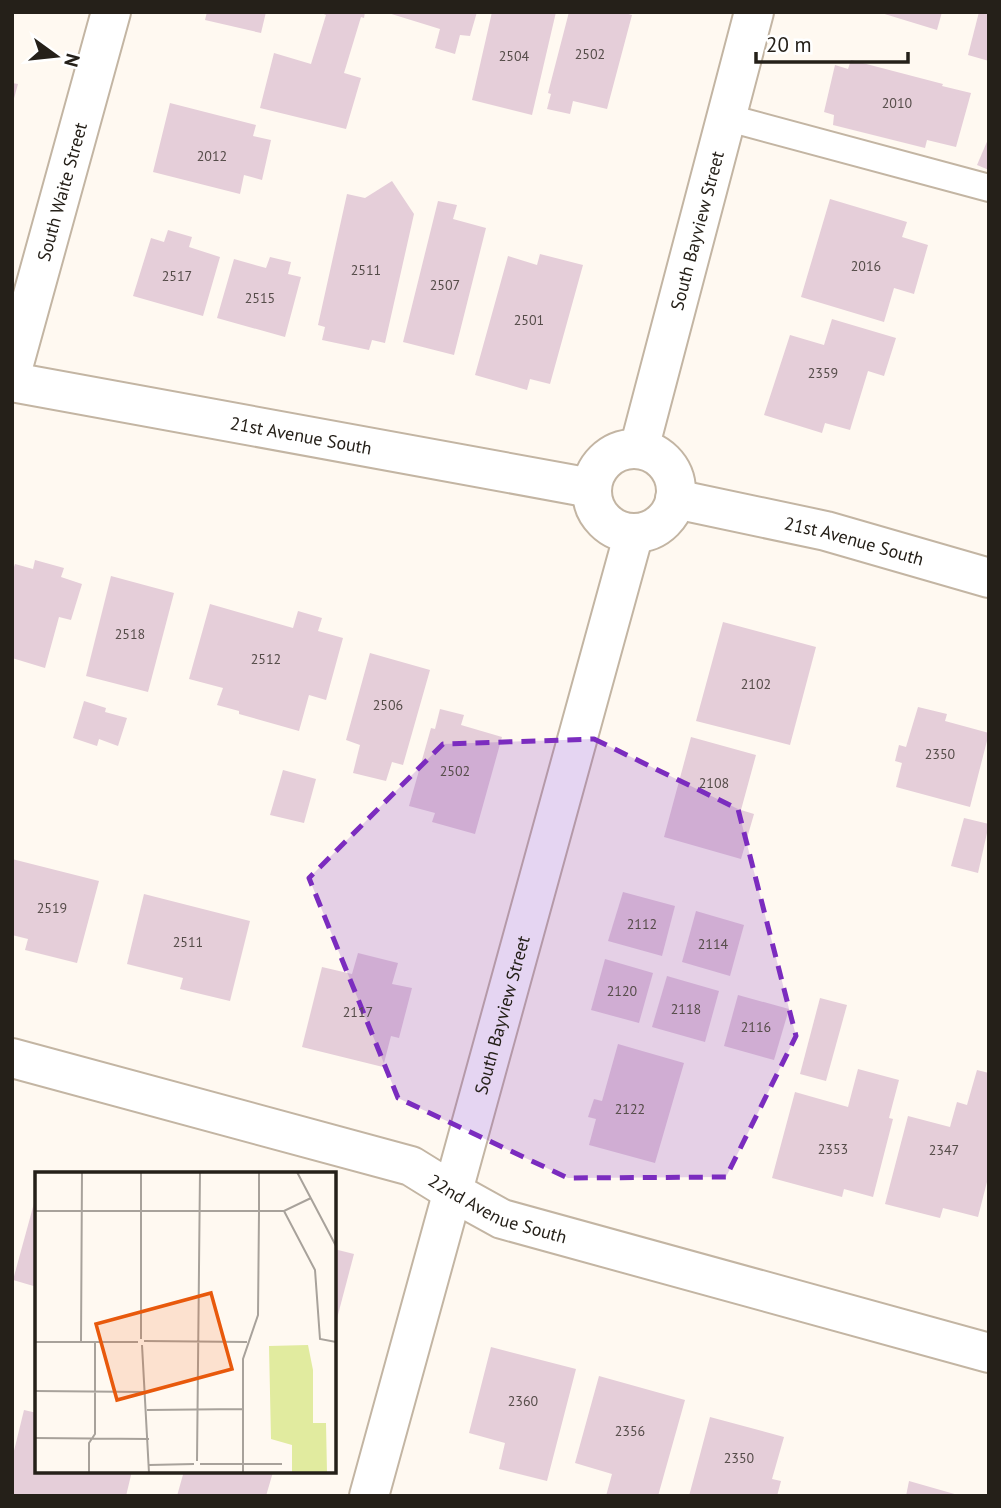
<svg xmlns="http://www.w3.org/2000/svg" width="1001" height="1508" font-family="'PT Sans',sans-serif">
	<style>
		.building { fill: #e5ced9 }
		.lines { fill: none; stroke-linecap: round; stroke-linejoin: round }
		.service-casing { stroke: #c3b5a3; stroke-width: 30 }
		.minor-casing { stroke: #c3b5a3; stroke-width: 42 }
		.service { stroke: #fff; stroke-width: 26 }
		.minor { stroke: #fff; stroke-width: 38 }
		.marked { fill: #7b2cbf; fill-opacity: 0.2; stroke: #7b2cbf; stroke-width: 5; stroke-dasharray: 14 9; stroke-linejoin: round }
		.labels { text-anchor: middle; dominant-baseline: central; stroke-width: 6; stroke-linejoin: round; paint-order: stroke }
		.number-label { font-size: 14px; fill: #554c49 }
		.street-label { font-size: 18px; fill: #252019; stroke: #fff }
		.inset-road { fill: none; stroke: #a8a29b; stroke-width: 2 }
		.view { fill: #e8590c; fill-opacity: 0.15; stroke: #e8590c; stroke-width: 3.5 }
		.inset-edge { fill: none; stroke: #252019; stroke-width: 3.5 }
	</style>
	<rect width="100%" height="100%" fill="#fff9f1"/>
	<!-- building -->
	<g class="building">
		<path d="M 207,12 L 266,12 L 261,33 L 205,20 Z"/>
		<path d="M 319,12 L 365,12 L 364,18 L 361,17 L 344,73 L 361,78 L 346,129 L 260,108 L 274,53 L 311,64 L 326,15 Z"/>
		<path d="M 385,12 L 477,12 L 470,36 L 460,35 L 455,54 L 435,48 L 440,29 Z"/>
		<path d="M 492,12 L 556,12 L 532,115 L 472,100 Z"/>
		<path d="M 569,12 L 621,12 L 632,15 L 607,109 L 573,101 L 570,114 L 547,109 L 551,94 L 548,93 Z"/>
		<path d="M 878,12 L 942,12 L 937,30 Z"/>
		<path d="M 979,12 L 989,12 L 989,61 L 968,55 Z"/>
		<path d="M 851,60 L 943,84 L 942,86 L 971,93 L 956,147 L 927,140 L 925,148 L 833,125 L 834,115 L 824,112 L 835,65 L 848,69 Z"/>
		<path d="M 12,83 L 18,84 L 13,102 L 12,102 Z"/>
		<path d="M 170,103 L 256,125 L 253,136 L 271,140 L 262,180 L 244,175 L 240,194 L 153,172 Z"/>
		<path d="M 989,137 L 989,170 L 977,165 Z"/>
		<path d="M 392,181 L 414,214 L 385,343 L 372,340 L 369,350 L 322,340 L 325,327 L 318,325 L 347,194 L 365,198 Z"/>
		<path d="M 830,199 L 907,222 L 902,237 L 928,245 L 914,294 L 894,288 L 884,322 L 801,297 Z"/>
		<path d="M 438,201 L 457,205 L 453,219 L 486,228 L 454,355 L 403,342 Z"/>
		<path d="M 168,230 L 192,237 L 189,247 L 220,257 L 203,316 L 133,296 L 151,238 L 164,242 Z"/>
		<path d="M 540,254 L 583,265 L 550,384 L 530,379 L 527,390 L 475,375 L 508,256 L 537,265 Z"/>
		<path d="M 270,257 L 291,262 L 288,274 L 301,277 L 285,337 L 217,318 L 234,259 L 266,268 Z"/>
		<path d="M 832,319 L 896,338 L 884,376 L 868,371 L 850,430 L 825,423 L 822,433 L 764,415 L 790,335 L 824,345 Z"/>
		<path d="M 35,560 L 64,568 L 61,577 L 82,584 L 71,620 L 59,617 L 45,668 L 12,658 L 12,573 L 15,564 L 33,569 Z"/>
		<path d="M 111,576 L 174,593 L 148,692 L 86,676 Z"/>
		<path d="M 210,604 L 293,628 L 298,611 L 322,618 L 318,631 L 343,638 L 326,700 L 309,695 L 299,731 L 239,714 L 239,711 L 217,705 L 223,688 L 189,679 Z"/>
		<path d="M 723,622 L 816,647 L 790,745 L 696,721 Z"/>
		<path d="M 370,653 L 430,670 L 403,765 L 392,762 L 386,781 L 353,773 L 360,745 L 346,740 Z"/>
		<path d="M 84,701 L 106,708 L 105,712 L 127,718 L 118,746 L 99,739 L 97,746 L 73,738 Z"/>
		<path d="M 918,707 L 947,714 L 945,721 L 989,733 L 970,807 L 896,787 L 902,763 L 895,761 L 899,745 L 906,747 Z"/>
		<path d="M 440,709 L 464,715 L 461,725 L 502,737 L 475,834 L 432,822 L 435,813 L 409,806 L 431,728 L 435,729 Z"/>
		<path d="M 691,737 L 756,755 L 741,810 L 754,814 L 741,859 L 664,837 Z"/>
		<path d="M 283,770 L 316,779 L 304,823 L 270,815 Z"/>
		<path d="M 964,818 L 989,824 L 978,873 L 951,866 Z"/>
		<path d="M 12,859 L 99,881 L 77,963 L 25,950 L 28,939 L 12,935 Z"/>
		<path d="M 623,892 L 675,906 L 662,956 L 608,941 Z"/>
		<path d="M 144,894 L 250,921 L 230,1001 L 180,989 L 183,978 L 127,964 Z"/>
		<path d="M 696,911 L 744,925 L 730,976 L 682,962 Z"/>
		<path d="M 358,953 L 398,963 L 392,984 L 412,988 L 399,1038 L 391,1036 L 383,1067 L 302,1047 L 322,967 L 352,974 Z"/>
		<path d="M 605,959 L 653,973 L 639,1023 L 591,1010 Z"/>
		<path d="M 667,976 L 719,991 L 705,1042 L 652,1027 Z"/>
		<path d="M 738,995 L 789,1009 L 774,1060 L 724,1046 Z"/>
		<path d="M 820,998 L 847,1005 L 826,1081 L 800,1074 Z"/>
		<path d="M 618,1044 L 684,1063 L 655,1163 L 589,1145 L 596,1119 L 588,1117 L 594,1099 L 602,1101 Z"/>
		<path d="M 858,1069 L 899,1080 L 889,1118 L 893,1119 L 873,1197 L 844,1189 L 842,1197 L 772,1178 L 795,1092 L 848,1107 Z"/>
		<path d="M 977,1070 L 989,1073 L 989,1174 L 978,1217 L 943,1208 L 940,1218 L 885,1204 L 908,1116 L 950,1127 L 957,1102 L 967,1105 Z"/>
		<path d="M 36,1196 L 37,1196 L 37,1287 L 13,1280 Z"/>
		<path d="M 334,1249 L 354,1254 L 335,1326 L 334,1326 Z"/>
		<path d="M 491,1347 L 576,1369 L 547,1481 L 499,1469 L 505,1443 L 469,1433 Z"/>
		<path d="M 599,1376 L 685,1400 L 658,1496 L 606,1496 L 612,1474 L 575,1463 Z"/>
		<path d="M 24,1410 L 37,1413 L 37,1471 L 132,1471 L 126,1496 L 12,1496 L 12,1459 Z"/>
		<path d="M 710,1417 L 784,1437 L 772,1479 L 781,1481 L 777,1496 L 689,1496 Z"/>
		<path d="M 184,1471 L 271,1471 L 273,1472 L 266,1496 L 177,1496 Z"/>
		<path d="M 909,1481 L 958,1495 L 958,1496 L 906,1496 Z"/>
	</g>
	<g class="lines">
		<!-- service casing -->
		<g class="service-casing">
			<path id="service" d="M 725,117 L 989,188"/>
		</g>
		<!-- minor casing -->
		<g class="minor-casing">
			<g id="minor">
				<path id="s1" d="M 12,371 L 111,12"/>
				<path id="s2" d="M 12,382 L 591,488"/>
				<path id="s3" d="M 639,449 L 754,12"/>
				<circle cx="634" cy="491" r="42"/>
				<path id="s4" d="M 675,499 L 826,531 L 989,578"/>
				<path id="s5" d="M 12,1058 L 411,1166 L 453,1192 L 502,1219 L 989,1353"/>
				<path id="s6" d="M 369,1496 L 634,533"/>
			</g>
		</g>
		<!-- service -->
		<use href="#service" class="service"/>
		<!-- minor -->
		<use href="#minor" class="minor"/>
	</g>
	<!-- marked area -->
	<path class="marked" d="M 594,739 L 738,809 L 796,1036 L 726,1177 L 568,1178 L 398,1098 L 309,878 L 443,744 Z"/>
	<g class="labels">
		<!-- number labels -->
		<g class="number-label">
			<text x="590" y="54">2502</text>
			<text x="514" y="56">2504</text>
			<text x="897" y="103">2010</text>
			<text x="212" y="156">2012</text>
			<text x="866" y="266">2016</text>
			<text x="366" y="270">2511</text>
			<text x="177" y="276">2517</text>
			<text x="445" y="285">2507</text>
			<text x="260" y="298">2515</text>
			<text x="529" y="320">2501</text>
			<text x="823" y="373">2359</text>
			<text x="130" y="634">2518</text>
			<text x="266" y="659">2512</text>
			<text x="756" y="684">2102</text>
			<text x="388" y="705">2506</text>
			<text x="940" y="754">2350</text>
			<text x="455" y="771">2502</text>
			<text x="714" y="783">2108</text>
			<text x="52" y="908">2519</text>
			<text x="642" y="924">2112</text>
			<text x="188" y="942">2511</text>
			<text x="713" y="944">2114</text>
			<text x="622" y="991">2120</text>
			<text x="686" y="1009">2118</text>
			<text x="358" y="1012">2117</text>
			<text x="756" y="1027">2116</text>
			<text x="630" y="1109">2122</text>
			<text x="833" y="1149">2353</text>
			<text x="944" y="1150">2347</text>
			<text x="523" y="1401">2360</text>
			<text x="630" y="1431">2356</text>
			<text x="739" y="1458">2350</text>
		</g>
		<!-- street labels -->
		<g class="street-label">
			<text stroke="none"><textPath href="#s1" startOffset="186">South Waite Street</textPath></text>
			<text stroke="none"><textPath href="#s3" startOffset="226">South Bayview Street</textPath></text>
			<text stroke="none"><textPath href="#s2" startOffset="294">21st Avenue South</textPath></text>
			<text stroke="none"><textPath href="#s4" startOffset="184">21st Avenue South</textPath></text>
			<text stroke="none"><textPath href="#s6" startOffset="499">South Bayview Street</textPath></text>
			<text stroke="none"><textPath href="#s5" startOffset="511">22nd Avenue South</textPath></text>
		</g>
	</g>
	<!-- overview -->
	<g transform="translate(35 1172)">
		<rect width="301" height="301" fill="#fff9f1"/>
		<path d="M 273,173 L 278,198 L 278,251 L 291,251 L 292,301 L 257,301 L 257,273 L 236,267 L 234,174 Z" fill="#e1eb9f"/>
		<path class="inset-road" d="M 262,0 L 301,74M 0,39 L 249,39 L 276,26M 249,39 L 280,98 L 285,167 L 301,170M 224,40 L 224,0M 106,167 L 106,0M 109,169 L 212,170M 0,170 L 103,170M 46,170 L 47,0M 107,173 L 114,301M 0,219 L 110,220M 112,238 L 208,237M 0,266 L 114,267M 162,289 L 165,0M 165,292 L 247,292M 114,293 L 159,292M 54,301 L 54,271 L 60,262 L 60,170M 208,301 L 208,187 L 223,143 L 224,40"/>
		<path class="view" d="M 176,121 L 197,197 L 82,228 L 61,152 Z"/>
		<rect width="301" height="301" class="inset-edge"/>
	</g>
	<!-- border -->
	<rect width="1001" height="1508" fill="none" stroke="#252019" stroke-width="28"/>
	<!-- north arrow -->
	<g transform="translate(56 56) rotate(105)" stroke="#ffffff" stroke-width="5" paint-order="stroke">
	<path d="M0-5L12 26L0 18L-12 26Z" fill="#252019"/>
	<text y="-10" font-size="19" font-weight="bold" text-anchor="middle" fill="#252019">N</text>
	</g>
	<!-- scale -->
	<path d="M756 52v10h152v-10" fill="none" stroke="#252019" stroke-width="3.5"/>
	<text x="766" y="52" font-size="21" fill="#252019" stroke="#ffffff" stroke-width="5" paint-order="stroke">20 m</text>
</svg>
